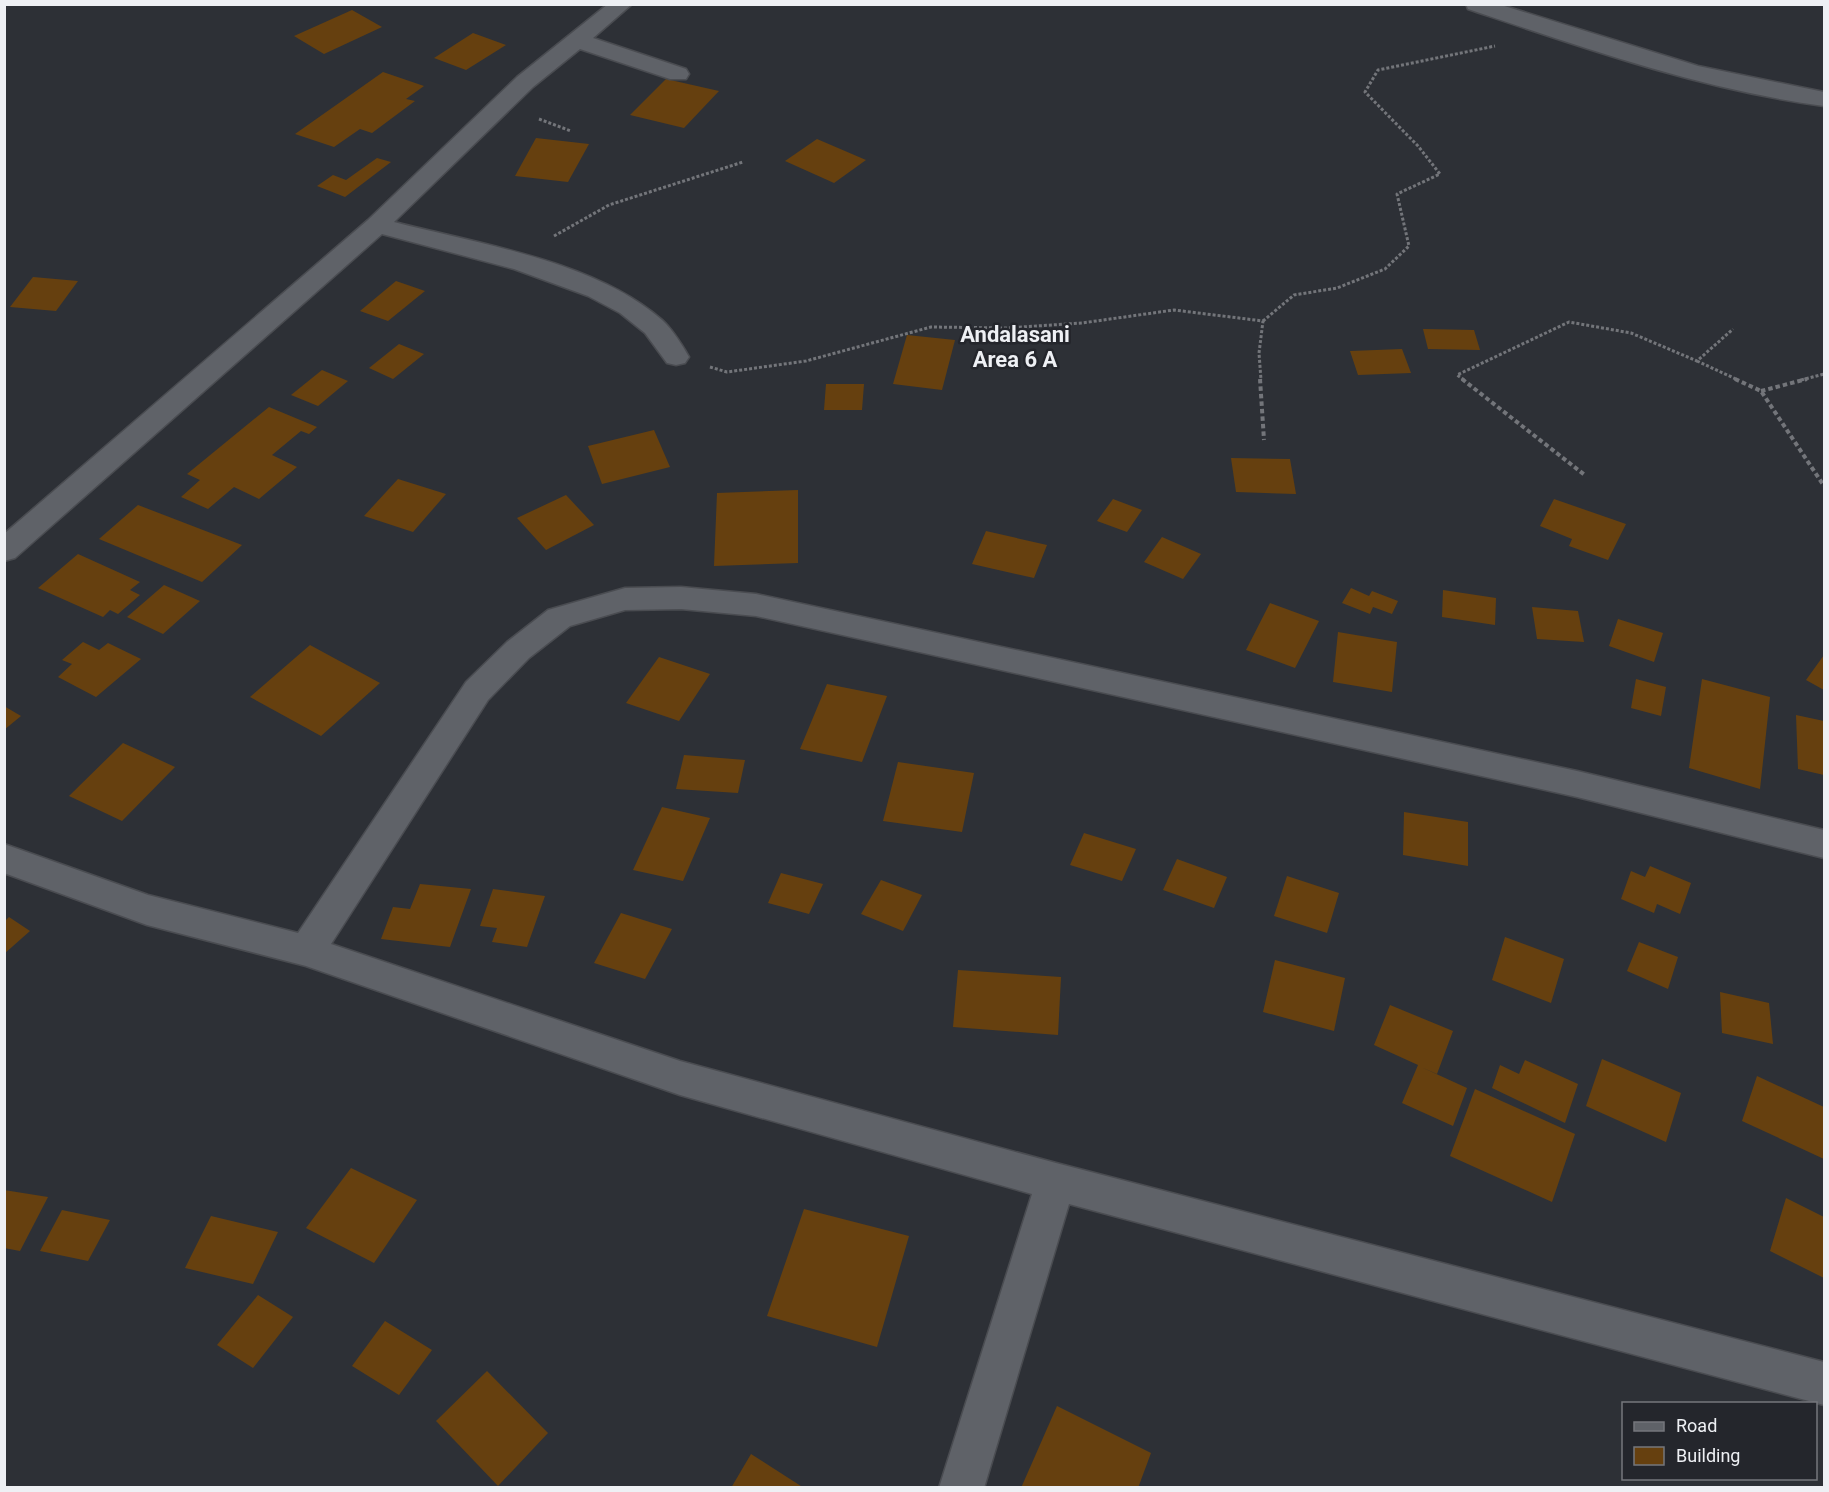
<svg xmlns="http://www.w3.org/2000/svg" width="1829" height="1492" font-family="Roboto,sans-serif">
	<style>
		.building { fill: #66400f }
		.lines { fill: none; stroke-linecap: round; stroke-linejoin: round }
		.street-casing { stroke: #4a4c51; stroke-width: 3 }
		.path-far1 { stroke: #73757a; stroke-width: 3; stroke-dasharray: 3 2; stroke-linecap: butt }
		.path { stroke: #73757a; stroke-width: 4; stroke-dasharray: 4.5 3; stroke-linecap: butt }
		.street { fill: #5f6268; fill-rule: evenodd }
		.labels { text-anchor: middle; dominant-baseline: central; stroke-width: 5; stroke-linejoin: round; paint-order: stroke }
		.quarter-label { font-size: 22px; font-weight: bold; fill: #eef0f4; stroke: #24262c }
	</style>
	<rect width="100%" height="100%" fill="#2d3036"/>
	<!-- building -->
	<g class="building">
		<path d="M 352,10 L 382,27 L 324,54 L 294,36 Z"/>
		<path d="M 473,33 L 506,45 L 466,70 L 434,58 Z"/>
		<path d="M 383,72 L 424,86 L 406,99 L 415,101 L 372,133 L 360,129 L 334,147 L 295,134 Z"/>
		<path d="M 666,79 L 719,91 L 684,128 L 630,115 Z"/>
		<path d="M 536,138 L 589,144 L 568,182 L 515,176 Z"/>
		<path d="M 817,139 L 866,160 L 834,183 L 785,161 Z"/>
		<path d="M 377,158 L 391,162 L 345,197 L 317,186 L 333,175 L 346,180 Z"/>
		<path d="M 33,277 L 78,281 L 56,311 L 10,307 Z"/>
		<path d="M 396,281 L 425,291 L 388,321 L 360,311 Z"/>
		<path d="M 1423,329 L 1474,330 L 1480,350 L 1428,349 Z"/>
		<path d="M 907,335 L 955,340 L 942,390 L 893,384 Z"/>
		<path d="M 399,344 L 424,354 L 393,379 L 369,368 Z"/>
		<path d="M 1402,349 L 1411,373 L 1358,375 L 1350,351 Z"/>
		<path d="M 322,370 L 348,381 L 318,406 L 291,395 Z"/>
		<path d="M 826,384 L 864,384 L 862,410 L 824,410 Z"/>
		<path d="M 269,407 L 317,427 L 309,434 L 301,431 L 272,455 L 297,467 L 259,499 L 234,487 L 208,509 L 181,497 L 200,480 L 187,474 Z"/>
		<path d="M 654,430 L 670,467 L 602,484 L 588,446 Z"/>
		<path d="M 1231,458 L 1290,459 L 1296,494 L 1236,492 Z"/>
		<path d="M 398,479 L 446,494 L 413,532 L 364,516 Z"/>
		<path d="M 798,490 L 798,563 L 714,566 L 717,493 Z"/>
		<path d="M 566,495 L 594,525 L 546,550 L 517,518 Z"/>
		<path d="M 1113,499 L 1142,510 L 1127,532 L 1097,521 Z"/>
		<path d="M 1554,499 L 1626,524 L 1608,560 L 1569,546 L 1572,539 L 1540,526 Z"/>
		<path d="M 138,505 L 242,545 L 202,582 L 99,539 Z"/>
		<path d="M 986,531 L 1047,545 L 1034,578 L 972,564 Z"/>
		<path d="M 1162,537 L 1201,554 L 1183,579 L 1144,562 Z"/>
		<path d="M 78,554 L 140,582 L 130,590 L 140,595 L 118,614 L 110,610 L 103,617 L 38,588 Z"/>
		<path d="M 164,585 L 200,601 L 163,634 L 127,617 Z"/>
		<path d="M 1351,588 L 1369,596 L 1372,591 L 1398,601 L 1392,614 L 1373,607 L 1370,614 L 1342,603 Z"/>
		<path d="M 1443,590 L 1496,598 L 1495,625 L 1442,617 Z"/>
		<path d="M 1270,603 L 1319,621 L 1295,668 L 1246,650 Z"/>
		<path d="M 1532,607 L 1578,611 L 1584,642 L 1537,639 Z"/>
		<path d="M 1618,619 L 1663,633 L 1654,662 L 1609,646 Z"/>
		<path d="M 1338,632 L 1397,642 L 1392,692 L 1333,682 Z"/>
		<path d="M 83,642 L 99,650 L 108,643 L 141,659 L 96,697 L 58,677 L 72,664 L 62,660 Z"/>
		<path d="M 310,645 L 380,683 L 321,736 L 250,697 Z"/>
		<path d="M 1824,655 L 1824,690 L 1806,680 Z"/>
		<path d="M 659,657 L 710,674 L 679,721 L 626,703 Z"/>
		<path d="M 1636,679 L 1666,687 L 1661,716 L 1631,708 Z"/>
		<path d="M 1702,679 L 1770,697 L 1760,789 L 1689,768 Z"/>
		<path d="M 827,684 L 887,696 L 862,762 L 800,749 Z"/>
		<path d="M 4,706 L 21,716 L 4,730 Z"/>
		<path d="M 1796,715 L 1824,721 L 1824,775 L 1798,769 Z"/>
		<path d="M 123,743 L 175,767 L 122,821 L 69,796 Z"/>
		<path d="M 684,755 L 745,760 L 738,793 L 676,789 Z"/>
		<path d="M 898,762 L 974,773 L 962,832 L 883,821 Z"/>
		<path d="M 662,807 L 710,818 L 683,881 L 633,870 Z"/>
		<path d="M 1404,812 L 1468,822 L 1468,866 L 1403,855 Z"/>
		<path d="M 1084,833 L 1136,849 L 1122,881 L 1070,865 Z"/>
		<path d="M 1177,859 L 1227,877 L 1214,908 L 1163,890 Z"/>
		<path d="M 1650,866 L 1691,883 L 1680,914 L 1657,904 L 1654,913 L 1621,899 L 1631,871 L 1645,877 Z"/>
		<path d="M 781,873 L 823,884 L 809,914 L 768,903 Z"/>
		<path d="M 1287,876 L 1339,893 L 1327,933 L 1274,916 Z"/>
		<path d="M 881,880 L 922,895 L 903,931 L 861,914 Z"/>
		<path d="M 420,884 L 471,889 L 450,947 L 381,939 L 393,907 L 410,909 Z"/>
		<path d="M 493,889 L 545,896 L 527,947 L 492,942 L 497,928 L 480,926 Z"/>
		<path d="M 621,913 L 672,929 L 645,979 L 594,963 Z"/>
		<path d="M 9,917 L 30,931 L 4,954 L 4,922 Z"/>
		<path d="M 1505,937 L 1564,959 L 1551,1003 L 1492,980 Z"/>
		<path d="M 1639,942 L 1678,957 L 1668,989 L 1627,971 Z"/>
		<path d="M 1275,960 L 1345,978 L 1334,1031 L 1263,1012 Z"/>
		<path d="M 958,970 L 1061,977 L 1058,1035 L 953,1027 Z"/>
		<path d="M 1720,992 L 1769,1003 L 1773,1044 L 1722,1033 Z"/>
		<path d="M 1390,1005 L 1453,1031 L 1437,1074 L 1421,1067 L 1467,1088 L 1453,1126 L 1402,1103 L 1418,1065 L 1374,1045 Z"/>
		<path d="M 1602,1059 L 1681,1093 L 1666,1142 L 1586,1106 Z"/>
		<path d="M 1525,1060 L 1578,1084 L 1565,1123 L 1492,1088 L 1500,1065 L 1519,1074 Z"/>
		<path d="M 1757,1076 L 1824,1107 L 1824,1159 L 1742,1121 Z"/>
		<path d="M 1475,1089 L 1575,1134 L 1552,1202 L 1450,1156 Z"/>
		<path d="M 351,1168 L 417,1200 L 374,1263 L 306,1228 Z"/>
		<path d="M 4,1190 L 48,1197 L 20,1251 L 4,1248 Z"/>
		<path d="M 1786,1198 L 1824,1217 L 1824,1278 L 1770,1251 Z"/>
		<path d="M 804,1209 L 909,1236 L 877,1347 L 767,1316 Z"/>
		<path d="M 62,1210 L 110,1220 L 88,1261 L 40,1251 Z"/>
		<path d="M 211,1216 L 278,1232 L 253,1284 L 185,1268 Z"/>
		<path d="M 258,1295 L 293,1317 L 253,1368 L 217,1345 Z"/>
		<path d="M 385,1321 L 432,1350 L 399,1395 L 352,1366 Z"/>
		<path d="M 487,1371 L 548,1433 L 498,1486 L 436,1421 Z"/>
		<path d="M 1057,1406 L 1151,1453 L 1138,1488 L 1021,1488 Z"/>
		<path d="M 751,1454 L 804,1488 L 731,1488 Z"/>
	</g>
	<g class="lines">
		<!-- street casing -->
		<g class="street-casing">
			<g id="street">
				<path d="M 608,4 L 632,4 L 593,38 L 686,69 L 689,74 L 686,79 L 670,79 L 580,49 L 533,87 L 394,222 C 479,244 595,261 662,320 C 673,330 682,345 689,357 L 685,363 L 676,365 L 667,363 L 645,333 L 620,313 L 588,296 L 514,269 L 382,234 L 15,558 L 4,561 L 4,534 L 368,220 L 517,77 Z"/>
				<path d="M 1466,4 L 1498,4 L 1698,66 L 1824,92 L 1824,106 C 1703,90 1584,48 1468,9 Z"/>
				<path d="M 681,587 L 756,594 L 1577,771 L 1824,830 L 1824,858 L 1577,797 L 756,616 L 681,609 L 625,610 L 570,626 L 529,658 L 488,700 L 331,944 L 680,1061 L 1056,1163 L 1824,1362 L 1824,1405 L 1069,1204 L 984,1488 L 939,1488 L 1032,1194 L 680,1095 L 306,966 L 147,925 L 4,873 L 4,844 L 148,895 L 298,933 L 466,682 L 507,642 L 548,610 L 625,588 Z"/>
			</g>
		</g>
		<!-- path-far1 -->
		<g class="path-far1">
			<path d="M 539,119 L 571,131"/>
			<path d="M 554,236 L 609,205 L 743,162"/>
			<path d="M 1263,321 L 1294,295 L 1337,288 L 1385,269 L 1409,246 L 1397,194 L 1440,174 L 1418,146 L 1365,92 L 1378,70 L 1495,46"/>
			<path d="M 1697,361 L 1738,380"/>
			<path d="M 710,367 L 727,372 L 806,361 L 931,327 L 1006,328 L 1082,323 L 1174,310 L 1263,321 L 1259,353 L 1261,380"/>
			<path d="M 1464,380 L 1457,375 L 1569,322 L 1631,333 L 1697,361 L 1733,329"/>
			<path d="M 1801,380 L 1824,374"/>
		</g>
		<!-- path -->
		<g class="path">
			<path d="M 1260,379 L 1264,440"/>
			<path d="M 1462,379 L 1586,476"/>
			<path d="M 1735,379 L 1761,391 L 1824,486"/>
			<path d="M 1761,391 L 1807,379"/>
		</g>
		<!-- street -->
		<use href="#street" class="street"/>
	</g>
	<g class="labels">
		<!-- quarter labels -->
		<g class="quarter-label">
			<text x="1015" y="334">Andalasani<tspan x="1015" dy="25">Area 6 A</tspan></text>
		</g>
	</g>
	<!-- border -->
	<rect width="1829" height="1492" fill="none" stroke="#eef0f4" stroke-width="12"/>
	<!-- legend -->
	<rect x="1622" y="1402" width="195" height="78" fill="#24262c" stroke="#75777c" stroke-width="1.5"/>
	<rect x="1634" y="1422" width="30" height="9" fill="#5f6268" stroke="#75777c" stroke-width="1.5"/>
	<text x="1676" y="1432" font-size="18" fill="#eef0f4">Road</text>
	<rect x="1634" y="1447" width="30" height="18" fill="#66400f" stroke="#75777c" stroke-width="1.5"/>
	<text x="1676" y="1462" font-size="18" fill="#eef0f4">Building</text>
</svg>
